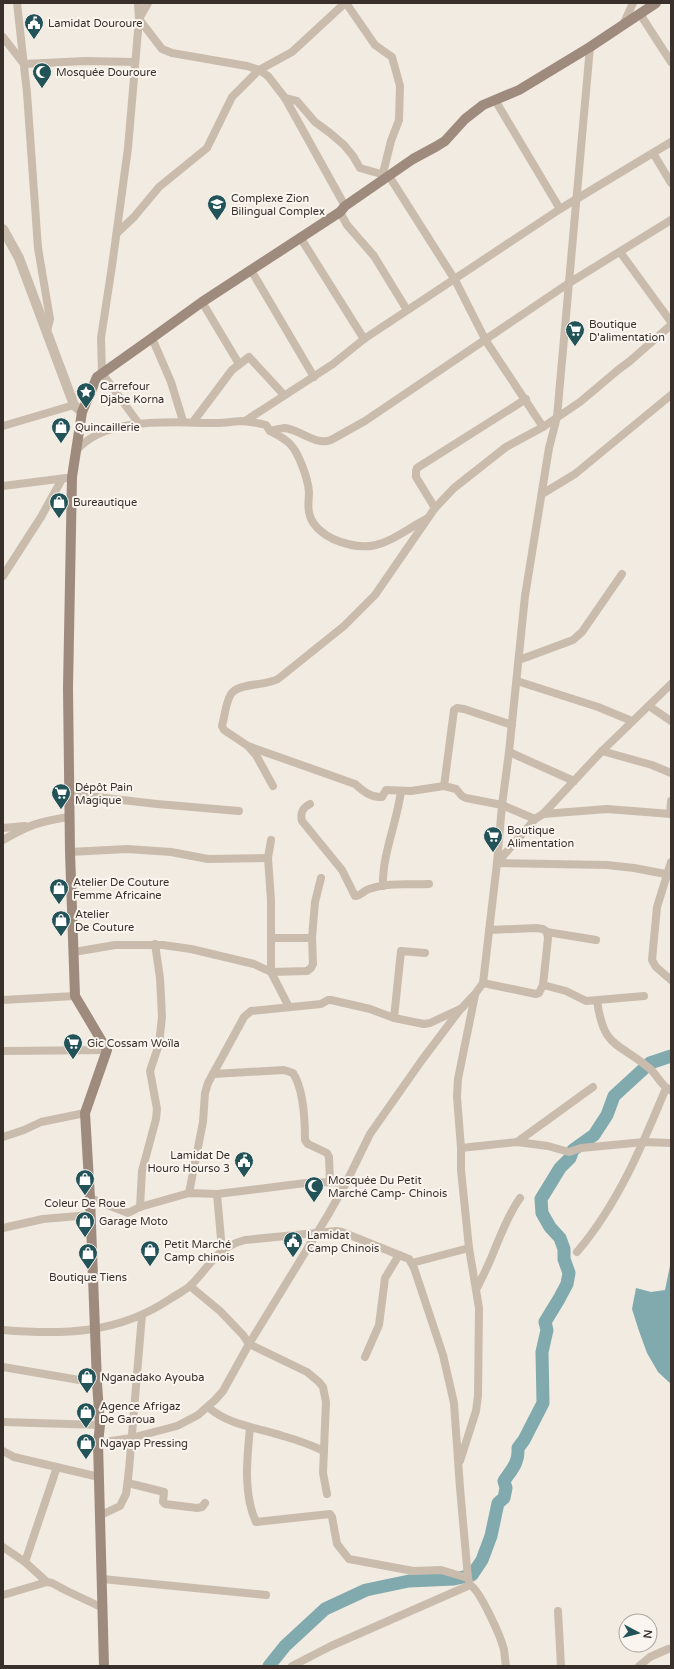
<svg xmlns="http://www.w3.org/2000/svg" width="674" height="1669" font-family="'Varela Round',sans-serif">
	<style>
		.water { fill: #81aaae }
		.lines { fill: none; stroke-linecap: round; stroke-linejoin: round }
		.river { stroke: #81aaae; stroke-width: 13 }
		.minor { stroke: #cabcad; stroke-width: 8 }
		.tertiary { stroke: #cabcad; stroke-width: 10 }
		.secondary { stroke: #9e8b7e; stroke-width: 10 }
		.labels { text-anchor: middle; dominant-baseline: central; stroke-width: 4; stroke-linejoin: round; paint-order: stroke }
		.poi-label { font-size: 11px; fill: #39302b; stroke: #faf5ee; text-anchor: start }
	</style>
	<rect width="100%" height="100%" fill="#f2ebe1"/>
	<!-- water -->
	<path class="water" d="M 671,1261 L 671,1384 L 658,1372 L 647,1353 L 639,1331 L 632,1309 L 636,1288 L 651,1292 L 665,1290 Z"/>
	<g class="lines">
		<!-- river -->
		<path class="river" d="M 269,1666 L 285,1646 L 325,1609 L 366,1590 L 409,1581 L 454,1579 L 472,1575 L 482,1560 L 491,1536 L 498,1503 L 504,1498 L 506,1488 L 504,1481 C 512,1469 519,1463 518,1448 L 524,1440 L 543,1403 L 542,1352 L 547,1330 L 545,1322 L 559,1299 L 567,1284 L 569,1273 L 564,1259 L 564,1249 L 560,1238 L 550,1227 L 542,1213 L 541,1199 L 560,1168 L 570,1158 L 573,1150 L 594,1135 L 607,1115 L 614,1096 L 650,1063 L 671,1056"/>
		<!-- minor -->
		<g class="minor">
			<path d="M 17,3 L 27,93 L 38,248 L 50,319 L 47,331"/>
			<path d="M 138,3 L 139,19 L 128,148 L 112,266 L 101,338 L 102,373 L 139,424"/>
			<path d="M 148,3 L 139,19 L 162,49 L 172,53 L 247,66 L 259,70 L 268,76 L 285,98 L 345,206"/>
			<path d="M 346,3 L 375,45 L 392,57 L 400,86 L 399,120 L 391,141 L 383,173 L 389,176 L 455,280 L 486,341 L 543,427"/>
			<path d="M 640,14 L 671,62"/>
			<path d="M 623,25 L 633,3"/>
			<path d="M 3,37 L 24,64 L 85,61 L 134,62"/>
			<path d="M 285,98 L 297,101 L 315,122 L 330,133 L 344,145 L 353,156 L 360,168 L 388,176"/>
			<path d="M 495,100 L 560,209"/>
			<path d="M 653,153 L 671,183"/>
			<path d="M 340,212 L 347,225 L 374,256 L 407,310"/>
			<path d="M 117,233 L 134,217 L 159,187 L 207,148 L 232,97 L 259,70 L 292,52 L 345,3"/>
			<path d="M 300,237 L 364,339"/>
			<path d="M 620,252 L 671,322"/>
			<path d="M 251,270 L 314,377"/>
			<path d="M 202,302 L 239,364"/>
			<path d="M 152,338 L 171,382 L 183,421"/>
			<path d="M 245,421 L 333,364 L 364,339 L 560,209 L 671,142"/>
			<path d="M 193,422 L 232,370 L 249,357 L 284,395"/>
			<path d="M 3,426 L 74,405"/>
			<path d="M 270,431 C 277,435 284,438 290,444 C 299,453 308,479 309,492 C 309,499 307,509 310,516 C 313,526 324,535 333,539 C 375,557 390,539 426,519"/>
			<path d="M 76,451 C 106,415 174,423 217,423 C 226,423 235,421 244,421 C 252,422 259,423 266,425 L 270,431 C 274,430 281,428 285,428 C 301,430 315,446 331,440 L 365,421 L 569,283 L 671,220"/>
			<path d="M 3,486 L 66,478"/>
			<path d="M 542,494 L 575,474 L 671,395"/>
			<path d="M 435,508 L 416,477 L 416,471 L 417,468 L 526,399"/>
			<path d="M 3,576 L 41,517 L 62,479"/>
			<path d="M 519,660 L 573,640 L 582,632 L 622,574"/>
			<path d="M 517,681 L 598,707 L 632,721"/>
			<path d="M 649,706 L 671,721"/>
			<path d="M 249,747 L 256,755 L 273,786"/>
			<path d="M 602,751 L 652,765 L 671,773"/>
			<path d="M 509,752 L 574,781"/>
			<path d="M 444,786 L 454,710 L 457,708 L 464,709 L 512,725"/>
			<path d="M 70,794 L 157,804 L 239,811"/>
			<path d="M 310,804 C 302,808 300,813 302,821 L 342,870 L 355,896 C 361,896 363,891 369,889 C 388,882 409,885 429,884"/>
			<path d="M 543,814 L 607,809 L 671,814"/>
			<path d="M 670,814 L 671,801"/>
			<path d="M 535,819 L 502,805 L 466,798 L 462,796 L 456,789 L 444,786 L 411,791 L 386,790 L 382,797 C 371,798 363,791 355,784 L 248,746 L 224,730 L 222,726 L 223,722 C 225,713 226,702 231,694 C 238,683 265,686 278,679 L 344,626 L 375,595 L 435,508 L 454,488 L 506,447 L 543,427 L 580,402 L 618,370 L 630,361 L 671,325"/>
			<path d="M 3,828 L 25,826"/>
			<path d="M 3,840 C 29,825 40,821 70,817"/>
			<path d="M 271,840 L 268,858 L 271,900 L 271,972 L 289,1007"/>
			<path d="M 70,852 L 127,849 L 171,852 L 208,859 L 268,858"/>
			<path d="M 671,862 L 657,907 L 652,960 L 656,967 L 671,980"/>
			<path d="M 497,863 L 535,819 L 543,814 L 602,751 L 671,684"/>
			<path d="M 497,863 L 607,865 L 634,868 L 671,875"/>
			<path d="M 383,886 C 382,854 397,823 401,791"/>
			<path d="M 489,930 L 536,928 L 543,929 L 547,932 L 596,940"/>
			<path d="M 272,938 L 312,938"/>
			<path d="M 74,952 L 115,945 L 163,945 L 191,949 L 254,964 L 271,972 L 307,971 L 311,968 L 313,964 L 312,938 L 315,902 L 321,878"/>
			<path d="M 483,983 L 536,994 L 539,993 L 543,985 L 548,938 L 547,932"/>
			<path d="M 543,985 L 566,991 L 586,1001 L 644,996"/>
			<path d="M 3,1000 L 75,996"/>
			<path d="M 597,1001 C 604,1049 617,1041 649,1068 C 657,1074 661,1086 670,1090"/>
			<path d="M 394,1018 L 401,951 L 425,953"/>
			<path d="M 3,1051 L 107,1050"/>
			<path d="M 213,1074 L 284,1070 L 293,1073 C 304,1090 305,1121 305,1140 L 308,1144 L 327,1153 L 329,1157 L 330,1182"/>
			<path d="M 3,1137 L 24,1130 L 41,1122 L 85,1113"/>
			<path d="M 517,1142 L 593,1087"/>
			<path d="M 461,1148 L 517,1142 L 548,1146 L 569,1152 L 581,1148 L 644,1142 L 671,1143"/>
			<path d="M 189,1193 L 203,1122 L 205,1093 L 208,1083 L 244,1017 L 251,1011 L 321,1004 L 328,1000 L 331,1000 L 370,1009 L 394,1018 L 424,1024 L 430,1023 L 460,1009"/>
			<path d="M 217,1194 L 222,1250"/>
			<path d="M 90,1198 L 128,1213 L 140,1207 L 189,1193 L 217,1194 L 306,1183 L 330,1182 L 346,1183"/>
			<path d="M 140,1207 L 142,1171 L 156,1119 L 157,1109 L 150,1071 L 159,1044 L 162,1017 L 160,978 L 155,944"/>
			<path d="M 3,1228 L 43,1219 L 90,1215"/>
			<path d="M 577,1252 C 618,1204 642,1146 666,1088"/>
			<path d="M 412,1263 L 469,1248"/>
			<path d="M 190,1286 L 220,1311 L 243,1335 L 249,1344 L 307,1372 L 319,1382 L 323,1387 L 326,1402 L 323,1473 L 327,1494"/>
			<path d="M 477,1288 C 483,1276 489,1264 494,1251 C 502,1232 508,1215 520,1198"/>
			<path d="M 3,1330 C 63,1335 118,1334 170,1299 C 176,1295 184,1291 190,1286 C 210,1267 215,1248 245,1240 L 336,1231 L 342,1232 L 409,1259 L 414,1268 L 443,1355 L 454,1403 L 460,1488 L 468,1578 L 470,1585 C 480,1590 501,1637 504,1650 C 505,1656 505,1661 506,1666"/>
			<path d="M 365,1357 L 379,1325 L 385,1278 L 399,1255"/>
			<path d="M 3,1367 L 97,1383"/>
			<path d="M 208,1407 C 230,1426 256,1427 283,1436 C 297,1440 311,1445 324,1451"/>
			<path d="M 3,1422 L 100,1425"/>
			<path d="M 250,1428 C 247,1458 243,1494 256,1522 L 330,1514 L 332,1517 L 337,1544 L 349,1559 L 413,1571 L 441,1570 L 468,1578"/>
			<path d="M 98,1443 L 131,1438 L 177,1426 L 198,1415 L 215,1400 L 223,1391 L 249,1344 L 328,1215 L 346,1183 L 370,1134 L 422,1060 L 459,1011 L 475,994 L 483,983 L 497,863 L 502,805 L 509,752 L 525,596 L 549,448 L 557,417 L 590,47"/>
			<path d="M 3,1451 L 14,1457 L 99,1477"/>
			<path d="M 460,1461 L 476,1411 L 478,1396 L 479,1308 L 469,1248 L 461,1170 L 461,1148 L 457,1097 L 458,1079 L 475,995"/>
			<path d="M 128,1483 L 164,1492 L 163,1502 L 165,1504 L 197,1508 L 202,1507 L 205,1503"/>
			<path d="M 101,1515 L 120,1506 L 126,1494 L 129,1470 L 142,1315"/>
			<path d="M 3,1547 L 25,1562 L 47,1582 L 52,1583 L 67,1591 L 103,1608"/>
			<path d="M 25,1562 L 57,1467"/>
			<path d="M 102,1579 L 266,1595"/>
			<path d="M 3,1595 L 47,1582"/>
			<path d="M 558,1611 L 561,1666"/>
			<path d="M 292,1666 L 331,1646 L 470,1585"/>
			<path d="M 639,1666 L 650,1657 L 668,1649"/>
		</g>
		<!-- tertiary -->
		<path class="tertiary" d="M 3,229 L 19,258 L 74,405 L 82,412"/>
		<!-- secondary -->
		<path class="secondary" d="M 104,1666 L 98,1443 L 100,1425 L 97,1383 L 90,1198 L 85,1113 L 107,1050 L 75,996 L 70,852 L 68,688 L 72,477 L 82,412 L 97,377 L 152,338 L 202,302 L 340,212 L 345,206 L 413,159 L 437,146 L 445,141 L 465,119 L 483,105 L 519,90 L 590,47 L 656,3"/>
	</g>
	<!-- icons -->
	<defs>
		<g id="civic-pin" transform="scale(1)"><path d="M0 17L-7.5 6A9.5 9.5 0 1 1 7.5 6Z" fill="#225359" stroke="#faf5ee"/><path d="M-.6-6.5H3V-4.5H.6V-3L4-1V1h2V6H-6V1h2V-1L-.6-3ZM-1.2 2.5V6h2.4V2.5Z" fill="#fff"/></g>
		<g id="mosque-pin" transform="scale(1)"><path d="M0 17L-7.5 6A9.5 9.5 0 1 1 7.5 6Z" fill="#225359" stroke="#faf5ee"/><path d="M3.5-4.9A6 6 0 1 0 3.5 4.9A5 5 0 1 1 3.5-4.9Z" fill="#fff"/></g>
		<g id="school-pin" transform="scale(1)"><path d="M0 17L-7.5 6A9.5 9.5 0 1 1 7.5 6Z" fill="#225359" stroke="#faf5ee"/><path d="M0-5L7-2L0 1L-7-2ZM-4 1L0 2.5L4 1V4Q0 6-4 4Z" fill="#fff"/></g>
		<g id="supermarket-pin" transform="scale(1)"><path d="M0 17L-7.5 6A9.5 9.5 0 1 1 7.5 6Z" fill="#225359" stroke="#faf5ee"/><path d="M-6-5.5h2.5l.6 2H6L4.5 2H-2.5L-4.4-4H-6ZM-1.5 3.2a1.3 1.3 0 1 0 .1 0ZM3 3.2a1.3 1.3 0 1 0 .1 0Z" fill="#fff"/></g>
		<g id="sight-pin" transform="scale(1)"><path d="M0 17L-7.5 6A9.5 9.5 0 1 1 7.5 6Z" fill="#225359" stroke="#faf5ee"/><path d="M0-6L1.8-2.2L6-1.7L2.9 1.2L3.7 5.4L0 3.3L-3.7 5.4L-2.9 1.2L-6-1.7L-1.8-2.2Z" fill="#fff"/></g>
		<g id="shop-pin" transform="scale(1)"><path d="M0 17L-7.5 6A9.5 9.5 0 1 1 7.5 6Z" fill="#225359" stroke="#faf5ee"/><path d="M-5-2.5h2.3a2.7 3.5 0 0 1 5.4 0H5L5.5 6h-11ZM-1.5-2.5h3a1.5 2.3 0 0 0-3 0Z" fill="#fff"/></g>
	</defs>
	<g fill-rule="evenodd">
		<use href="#civic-pin" x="34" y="23"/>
		<use href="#mosque-pin" x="42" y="72"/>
		<use href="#school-pin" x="217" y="204"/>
		<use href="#supermarket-pin" x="575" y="330"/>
		<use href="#sight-pin" x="86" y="392"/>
		<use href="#shop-pin" x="61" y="427"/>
		<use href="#shop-pin" x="59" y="502"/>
		<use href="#supermarket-pin" x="61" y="793"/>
		<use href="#supermarket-pin" x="493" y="836"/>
		<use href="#shop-pin" x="59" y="888"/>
		<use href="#shop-pin" x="61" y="920"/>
		<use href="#supermarket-pin" x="73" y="1043"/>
		<use href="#civic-pin" x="244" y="1161"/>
		<use href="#shop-pin" x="85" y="1179"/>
		<use href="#mosque-pin" x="314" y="1186"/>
		<use href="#shop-pin" x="85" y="1221"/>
		<use href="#civic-pin" x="293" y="1241"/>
		<use href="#shop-pin" x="150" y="1250"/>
		<use href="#shop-pin" x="88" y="1253"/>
		<use href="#shop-pin" x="87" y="1377"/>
		<use href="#shop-pin" x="86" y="1412"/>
		<use href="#shop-pin" x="86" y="1443"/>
	</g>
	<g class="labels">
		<!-- poi labels -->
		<g class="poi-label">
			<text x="48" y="23">Lamidat Douroure</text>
			<text x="56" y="72">Mosquée Douroure</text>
			<text x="231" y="198">Complexe Zion<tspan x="231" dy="13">Bilingual Complex</tspan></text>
			<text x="589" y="324">Boutique<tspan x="589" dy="13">D'alimentation</tspan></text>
			<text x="100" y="386">Carrefour<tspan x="100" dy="13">Djabe Korna</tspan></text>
			<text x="75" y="427">Quincaillerie</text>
			<text x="73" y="502">Bureautique</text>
			<text x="75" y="787">Dépôt Pain<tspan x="75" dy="13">Magique</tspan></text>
			<text x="507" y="830">Boutique<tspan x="507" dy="13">Alimentation</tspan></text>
			<text x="73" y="882">Atelier De Couture<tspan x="73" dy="13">Femme Africaine</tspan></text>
			<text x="75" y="914">Atelier<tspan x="75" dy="13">De Couture</tspan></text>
			<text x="87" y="1043">Gic Cossam Woïla</text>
			<text x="230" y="1155" text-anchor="end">Lamidat De<tspan x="230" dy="13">Houro Hourso 3</tspan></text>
			<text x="328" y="1180">Mosquée Du Petit<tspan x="328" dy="13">Marché Camp- Chinois</tspan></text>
			<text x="85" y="1203" text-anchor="middle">Coleur De Roue</text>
			<text x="99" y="1221">Garage Moto</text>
			<text x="307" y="1235">Lamidat<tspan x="307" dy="13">Camp Chinois</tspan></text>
			<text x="164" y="1244">Petit Marché<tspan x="164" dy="13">Camp chinois</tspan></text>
			<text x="88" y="1277" text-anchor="middle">Boutique Tiens</text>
			<text x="101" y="1377">Nganadako Ayouba</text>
			<text x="100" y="1406">Agence Afrigaz<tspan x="100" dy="13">De Garoua</tspan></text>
			<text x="100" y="1443">Ngayap Pressing</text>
		</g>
	</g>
	<!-- border -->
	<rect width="674" height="1669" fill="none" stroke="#39302b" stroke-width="8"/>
	<!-- north arrow -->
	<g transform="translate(638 1633) rotate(97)"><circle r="19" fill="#faf5ee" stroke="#ada6a0"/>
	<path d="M0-3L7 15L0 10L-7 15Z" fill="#225359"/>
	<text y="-6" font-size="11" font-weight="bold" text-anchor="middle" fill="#39302b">N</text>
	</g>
</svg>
